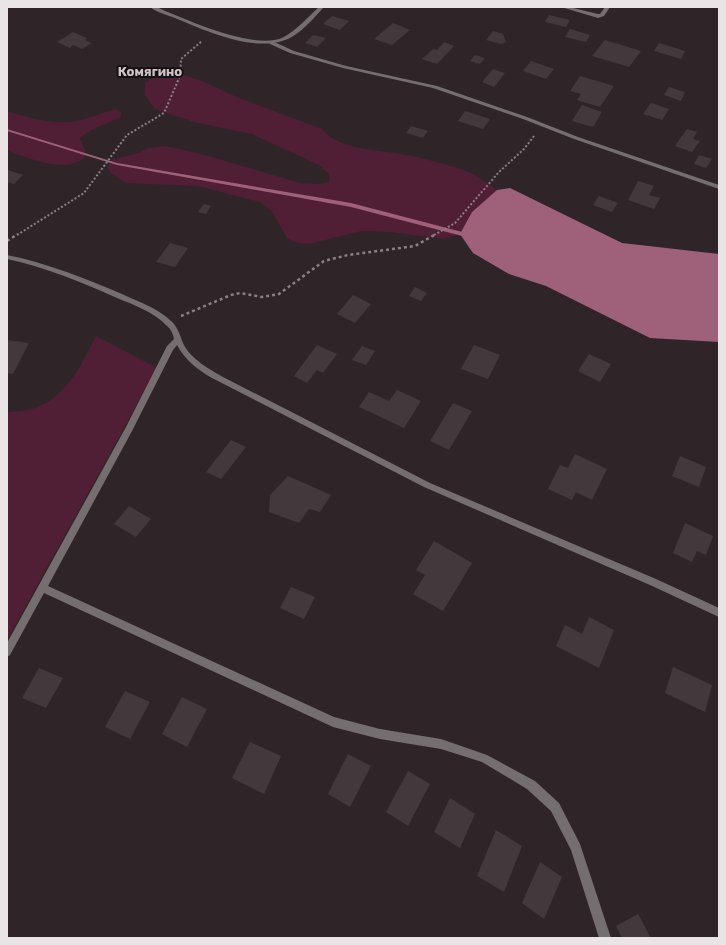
<svg xmlns="http://www.w3.org/2000/svg" width="726" height="945" font-family="Rubik,sans-serif">
	<style>
		.green { fill: #511f35 }
		.water { fill: #9e6179 }
		.lines { fill: none; stroke-linecap: round; stroke-linejoin: round }
		.stream { fill: #9e6179; fill-rule: evenodd }
		.building { fill: #43393c }
		.path-far1 { stroke: #898083; stroke-width: 2; stroke-dasharray: 2 2; stroke-linecap: butt }
		.path { stroke: #898083; stroke-width: 2.5; stroke-dasharray: 3 3; stroke-linecap: butt }
		.lane { fill: #746e70; fill-rule: evenodd }
		.street { fill: #746e70; fill-rule: evenodd }
		.labels { text-anchor: middle; dominant-baseline: central; stroke-width: 4; stroke-linejoin: round; paint-order: stroke }
		.far-quarter-label { font-size: 13px; font-weight: bold; fill: #d1c4c8; stroke: #141011 }
	</style>
	<rect width="100%" height="100%" fill="#2f2529"/>
	<!-- green -->
	<g class="green">
		<path d="M 184,75 L 202,81 L 239,98 L 322,129 C 340,151 375,149 401,154 C 423,158 446,164 466,171 C 477,175 487,183 497,190 L 472,212 L 460,234 L 444,239 L 391,232 L 361,231 L 309,244 L 294,242 L 287,238 L 272,211 L 260,202 L 198,186 L 126,183 L 111,173 L 108,168 L 111,160 L 139,153 L 148,148 L 165,146 L 201,154 L 300,183 L 319,184 L 329,182 L 329,174 L 319,165 L 252,134 L 194,122 L 155,109 L 145,95 L 145,83 L 151,79 Z"/>
		<path d="M 116,109 L 121,112 L 121,117 L 91,130 L 80,138 L 85,151 L 84,158 C 64,174 28,158 7,150 L 7,111 C 28,118 54,125 77,121 C 91,118 103,112 116,109 Z"/>
		<path d="M 96,336 L 157,368 L 7,640 L 7,412 C 16,411 27,411 35,408 C 68,396 81,365 96,336 Z"/>
	</g>
	<!-- water -->
	<path class="water" d="M 510,188 L 622,243 L 719,254 L 719,342 L 650,338 L 546,286 L 509,274 L 473,253 L 460,234 L 472,212 L 497,190 Z"/>
	<g class="lines">
		<!-- stream -->
		<path class="stream" d="M 7,129 L 117,163 L 351,203 L 466,233 L 468,235 L 466,237 L 351,207 L 117,165 L 7,131 Z"/>
	</g>
	<!-- building -->
	<g class="building">
		<path d="M 549,15 L 570,20 L 566,27 L 545,22 Z"/>
		<path d="M 332,16 L 349,21 L 340,30 L 323,24 Z"/>
		<path d="M 393,23 L 410,30 L 392,45 L 374,39 Z"/>
		<path d="M 570,29 L 590,35 L 586,42 L 565,37 Z"/>
		<path d="M 493,31 L 503,34 L 506,42 L 501,44 L 486,40 Z"/>
		<path d="M 73,32 L 87,38 L 85,40 L 92,43 L 82,49 L 73,45 L 70,48 L 57,42 Z"/>
		<path d="M 313,35 L 326,38 L 317,47 L 305,43 Z"/>
		<path d="M 605,40 L 641,51 L 629,67 L 592,56 Z"/>
		<path d="M 444,42 L 454,46 L 437,64 L 422,59 L 433,49 L 437,50 Z"/>
		<path d="M 659,43 L 685,51 L 681,59 L 654,51 Z"/>
		<path d="M 475,55 L 485,58 L 480,64 L 470,61 Z"/>
		<path d="M 531,61 L 554,69 L 546,79 L 523,71 Z"/>
		<path d="M 493,69 L 505,73 L 494,87 L 482,82 Z"/>
		<path d="M 580,76 L 614,86 L 600,107 L 577,100 L 581,94 L 570,91 Z"/>
		<path d="M 669,87 L 685,92 L 681,101 L 664,95 Z"/>
		<path d="M 651,103 L 669,109 L 662,120 L 643,114 Z"/>
		<path d="M 582,105 L 602,112 L 593,127 L 572,121 Z"/>
		<path d="M 465,111 L 490,119 L 483,129 L 458,121 Z"/>
		<path d="M 411,126 L 428,131 L 423,138 L 406,133 Z"/>
		<path d="M 687,129 L 697,132 L 693,139 L 700,141 L 692,152 L 675,146 Z"/>
		<path d="M 699,155 L 712,159 L 706,168 L 694,164 Z"/>
		<path d="M 8,170 L 23,175 L 14,184 L 7,182 Z"/>
		<path d="M 638,181 L 654,186 L 649,195 L 660,198 L 654,209 L 628,200 Z"/>
		<path d="M 599,196 L 618,203 L 612,212 L 593,205 Z"/>
		<path d="M 204,204 L 211,206 L 206,214 L 198,212 Z"/>
		<path d="M 170,243 L 188,248 L 175,267 L 156,262 Z"/>
		<path d="M 415,287 L 427,293 L 421,301 L 409,296 Z"/>
		<path d="M 353,295 L 371,304 L 355,323 L 337,314 Z"/>
		<path d="M 7,340 L 29,343 L 13,374 L 7,373 Z"/>
		<path d="M 317,345 L 337,354 L 323,373 L 317,370 L 307,383 L 294,376 Z"/>
		<path d="M 474,345 L 500,355 L 488,379 L 461,369 Z"/>
		<path d="M 362,346 L 375,351 L 366,365 L 352,360 Z"/>
		<path d="M 589,354 L 611,364 L 600,382 L 578,371 Z"/>
		<path d="M 397,390 L 421,401 L 404,428 L 359,407 L 369,392 L 389,401 Z"/>
		<path d="M 453,403 L 472,411 L 449,450 L 430,441 Z"/>
		<path d="M 231,440 L 246,447 L 221,479 L 206,472 Z"/>
		<path d="M 575,454 L 607,469 L 592,500 L 576,492 L 572,500 L 548,489 L 560,465 L 568,468 Z"/>
		<path d="M 680,456 L 706,467 L 699,487 L 672,476 Z"/>
		<path d="M 288,476 L 331,495 L 320,512 L 309,509 L 299,523 L 269,512 L 270,495 Z"/>
		<path d="M 129,506 L 151,519 L 136,537 L 114,524 Z"/>
		<path d="M 685,523 L 713,536 L 706,555 L 697,551 L 692,562 L 673,553 Z"/>
		<path d="M 434,541 L 472,563 L 443,611 L 413,594 L 425,575 L 416,570 Z"/>
		<path d="M 291,587 L 315,597 L 304,619 L 280,608 Z"/>
		<path d="M 589,617 L 614,630 L 599,668 L 556,646 L 565,625 L 582,634 Z"/>
		<path d="M 673,667 L 712,685 L 705,712 L 665,693 Z"/>
		<path d="M 39,668 L 63,678 L 46,708 L 22,698 Z"/>
		<path d="M 125,691 L 150,702 L 130,739 L 105,727 Z"/>
		<path d="M 182,697 L 207,709 L 187,747 L 162,734 Z"/>
		<path d="M 250,742 L 281,756 L 264,794 L 232,778 Z"/>
		<path d="M 348,754 L 371,766 L 350,807 L 328,794 Z"/>
		<path d="M 408,771 L 430,784 L 408,826 L 386,812 Z"/>
		<path d="M 450,798 L 475,814 L 460,848 L 434,832 Z"/>
		<path d="M 496,830 L 522,846 L 504,892 L 477,876 Z"/>
		<path d="M 540,862 L 562,877 L 544,919 L 522,903 Z"/>
		<path d="M 638,914 L 651,938 L 622,938 L 616,926 Z"/>
	</g>
	<g class="lines">
		<!-- path-far1 -->
		<g class="path-far1">
			<path d="M 17,235 L 84,193 L 127,135 L 164,113 L 180,76 L 181,59 L 202,41"/>
			<path d="M 434,235 L 455,223 L 499,172 L 524,149 L 534,136"/>
		</g>
		<!-- path -->
		<g class="path">
			<path d="M 7,241 L 18,234"/>
			<path d="M 181,316 L 231,295 L 240,293 L 262,297 L 279,294 L 324,261 L 348,255 L 415,246 L 436,234"/>
		</g>
		<!-- lane -->
		<g class="lane">
			<path d="M 561,7 L 569,7 L 598,14 L 600,14 L 605,7 L 610,7 L 604,16 L 598,18 Z"/>
			<path d="M 272,41 L 294,51 L 346,66 L 437,86 L 527,117 L 578,137 L 719,185 L 719,189 L 574,139 L 523,119 L 433,88 L 343,68 L 290,53 L 270,44 L 269,43 Z"/>
		</g>
		<!-- street -->
		<g class="street">
			<path d="M 150,7 L 156,7 C 185,19 252,50 282,38 C 296,31 307,18 319,7 L 324,7 C 313,19 298,37 282,41 C 250,51 204,30 175,18 C 167,15 156,12 150,7 Z"/>
			<path d="M 7,255 C 47,263 84,278 122,294 C 139,302 157,308 170,320 C 179,327 180,338 185,347 C 193,360 209,369 223,377 L 430,483 L 656,579 L 719,608 L 719,617 L 650,585 L 424,487 L 212,378 C 198,370 185,360 177,345 L 173,350 L 132,431 L 48,586 L 334,717 L 380,729 L 441,739 L 487,755 L 535,781 L 559,803 L 580,844 L 611,938 L 599,938 L 571,850 L 551,811 L 527,789 L 482,762 L 441,749 L 380,739 L 333,727 L 44,593 L 10,655 L 7,657 L 7,643 L 126,427 L 167,346 L 174,339 C 173,334 171,329 167,326 C 154,312 134,305 117,298 C 81,282 45,267 7,259 Z"/>
		</g>
	</g>
	<g class="labels">
		<!-- far-quarter labels -->
		<g class="far-quarter-label">
			<text x="150" y="71">Комягино</text>
		</g>
	</g>
	<!-- border -->
	<rect width="726" height="945" fill="none" stroke="#ebe4e6" stroke-width="16"/>
</svg>
